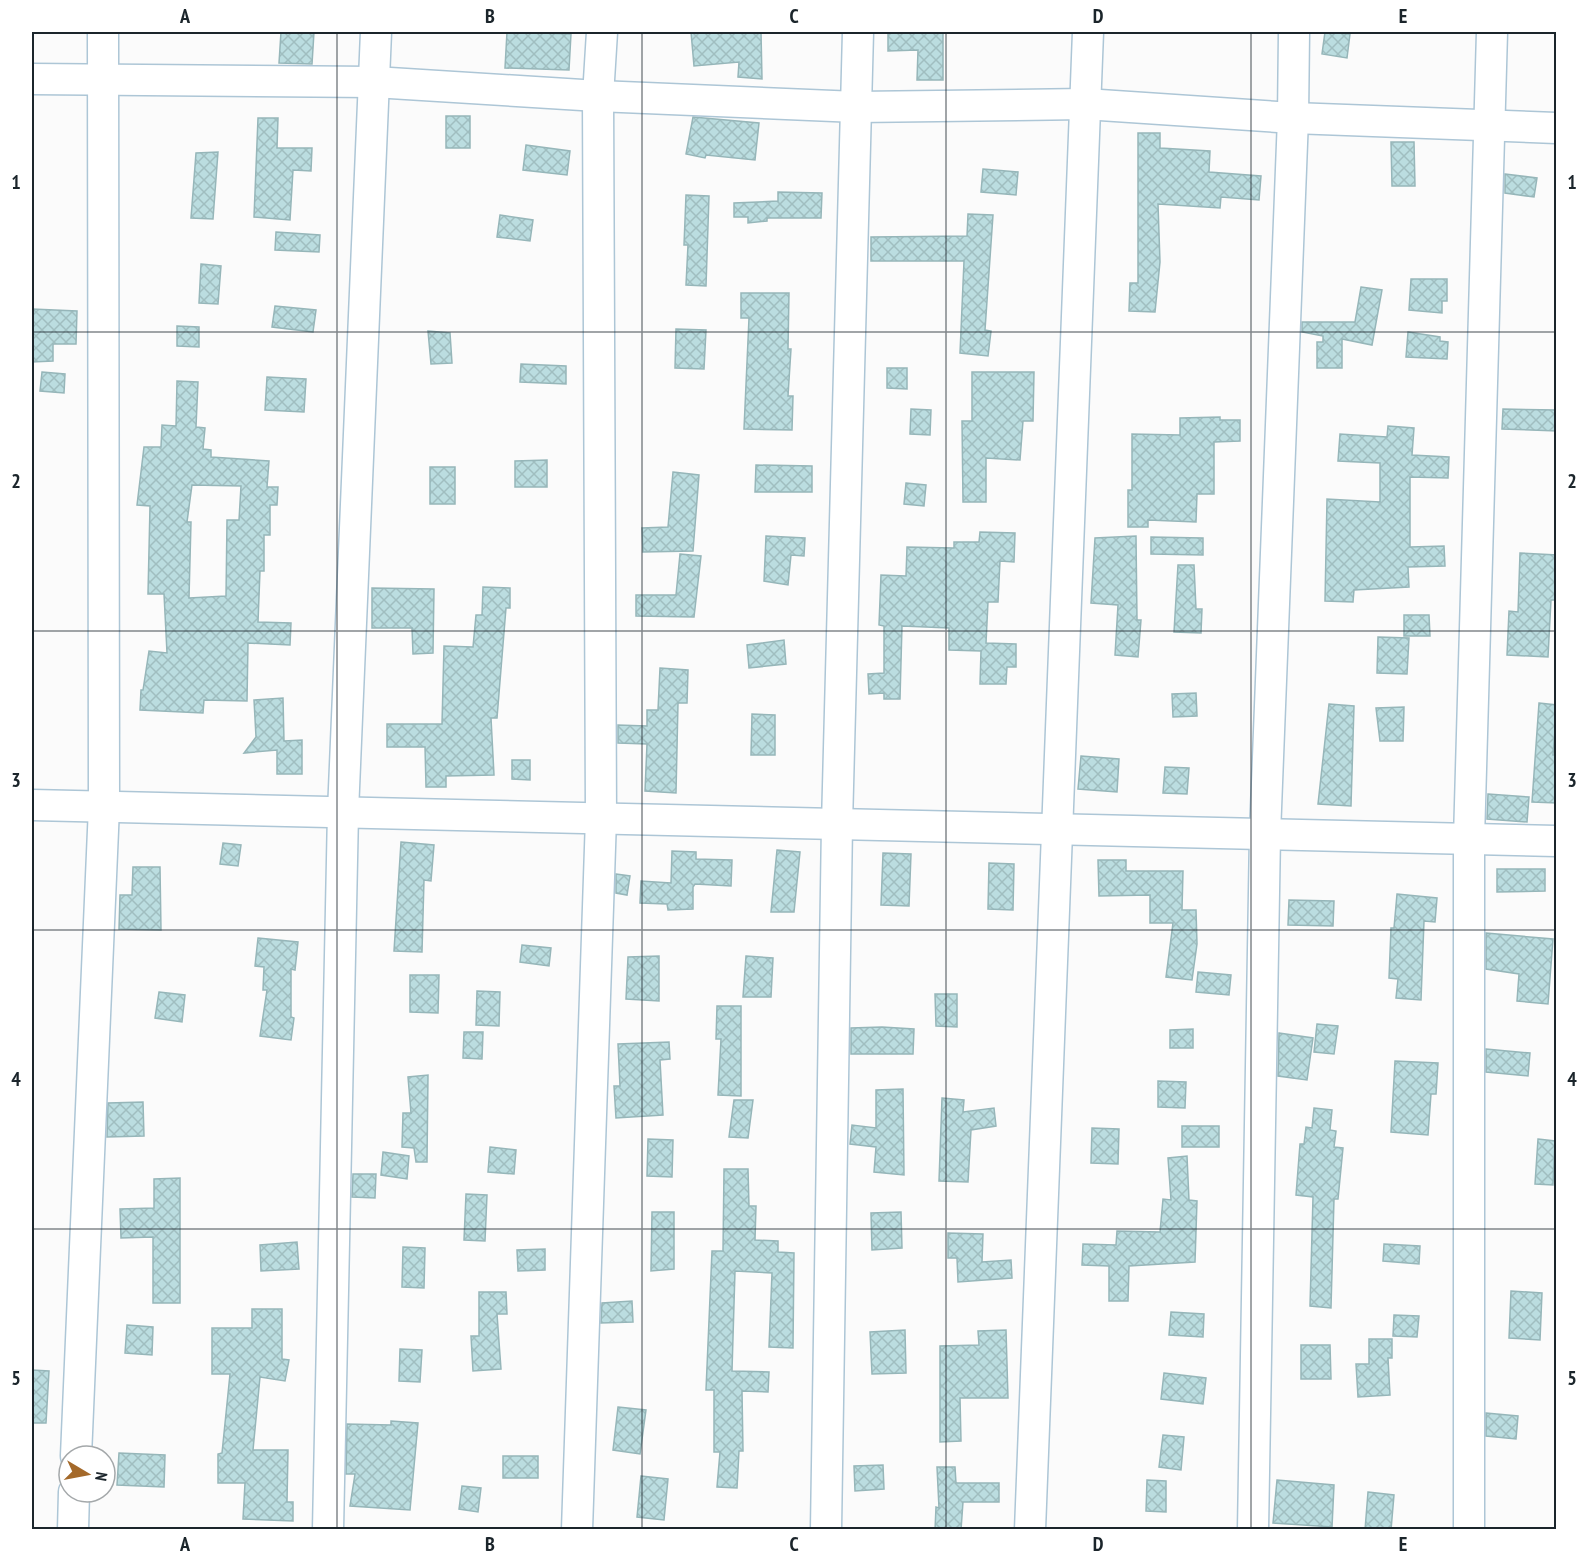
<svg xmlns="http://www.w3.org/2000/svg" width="1588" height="1561" font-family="'PT Sans Narrow',sans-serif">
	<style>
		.building { fill: url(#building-cross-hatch); stroke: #96b6b9; stroke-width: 1.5; fill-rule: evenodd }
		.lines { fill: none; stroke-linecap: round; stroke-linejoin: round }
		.minor-casing { stroke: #adc6d6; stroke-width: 33 }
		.minor { stroke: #fff; stroke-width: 30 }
		.grid { fill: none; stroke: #1b252b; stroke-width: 1.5; stroke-opacity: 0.55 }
		.neatline { fill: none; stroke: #1b252b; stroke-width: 2 }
		.grid-label { font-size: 20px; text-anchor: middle; font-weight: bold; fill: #1b252b }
	</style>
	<defs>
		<pattern id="building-cross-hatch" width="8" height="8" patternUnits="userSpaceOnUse" patternTransform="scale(1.5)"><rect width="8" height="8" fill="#bbdde0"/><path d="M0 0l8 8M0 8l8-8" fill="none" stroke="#a0bec0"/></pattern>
	</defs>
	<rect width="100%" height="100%" fill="#fbfbfb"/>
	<!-- building -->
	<g class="building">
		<path d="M 281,32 L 314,32 L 312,64 L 279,63 Z"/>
		<path d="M 507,32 L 571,34 L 569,70 L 505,68 Z"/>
		<path d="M 691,32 L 761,32 L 762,79 L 738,77 L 739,62 L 694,66 Z"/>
		<path d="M 888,32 L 943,32 L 943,80 L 917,80 L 918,50 L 888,51 Z"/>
		<path d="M 1325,32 L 1350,34 L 1347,58 L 1322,54 Z"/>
		<rect x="446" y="116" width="24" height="32"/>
		<path d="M 693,117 L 759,123 L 755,160 L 706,155 L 705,158 L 686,154 Z"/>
		<path d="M 258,118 L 278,118 L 277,148 L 312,148 L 311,171 L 293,170 L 290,220 L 254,217 Z"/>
		<path d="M 1138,133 L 1160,133 L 1160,148 L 1210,151 L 1209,172 L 1261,176 L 1259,200 L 1221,197 L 1220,208 L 1158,204 L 1160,262 L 1155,312 L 1129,311 L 1130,283 L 1138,283 Z"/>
		<path d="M 1391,142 L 1414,142 L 1415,186 L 1392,186 Z"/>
		<path d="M 526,145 L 570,151 L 567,175 L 523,170 Z"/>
		<path d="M 218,152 L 213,219 L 191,218 L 196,153 Z"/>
		<path d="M 983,169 L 1018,172 L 1016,195 L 981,192 Z"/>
		<path d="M 1505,174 L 1537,178 L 1534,197 L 1505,193 Z"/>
		<path d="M 778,192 L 822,193 L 821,218 L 767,218 L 767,221 L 748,223 L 748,217 L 734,217 L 734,203 L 778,201 Z"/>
		<path d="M 686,195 L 709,196 L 706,286 L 686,285 L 688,245 L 684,245 Z"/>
		<path d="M 968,214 L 993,215 L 985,330 L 991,331 L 988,356 L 960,353 L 964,261 L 871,261 L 871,237 L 967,236 Z"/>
		<path d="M 500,215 L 533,220 L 530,241 L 497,237 Z"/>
		<path d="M 276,232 L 320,235 L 319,252 L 275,250 Z"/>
		<path d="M 201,264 L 221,266 L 218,304 L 199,303 Z"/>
		<path d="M 1411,279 L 1447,279 L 1447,301 L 1442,301 L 1442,313 L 1409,310 Z"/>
		<path d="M 1361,287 L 1382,290 L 1372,345 L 1342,339 L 1342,368 L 1317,368 L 1317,342 L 1323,342 L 1323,336 L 1302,332 L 1302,322 L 1355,322 Z"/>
		<path d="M 741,293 L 789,293 L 788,349 L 791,349 L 788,396 L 793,396 L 792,430 L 744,429 L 749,318 L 741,318 Z"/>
		<path d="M 275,306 L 316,310 L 313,332 L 272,327 Z"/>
		<path d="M 32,309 L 77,311 L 76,344 L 53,344 L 53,361 L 32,362 Z"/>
		<path d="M 177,326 L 199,327 L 199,347 L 177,346 Z"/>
		<path d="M 676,329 L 706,330 L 704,369 L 675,368 Z"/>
		<path d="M 428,331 L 450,333 L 452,363 L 431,364 Z"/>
		<path d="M 1408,332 L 1440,337 L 1440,341 L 1448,342 L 1447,359 L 1406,357 Z"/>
		<path d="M 521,364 L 566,366 L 566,384 L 520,382 Z"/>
		<path d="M 887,368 L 907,368 L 907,389 L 887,388 Z"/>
		<path d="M 42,372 L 65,374 L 64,393 L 40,391 Z"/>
		<path d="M 972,372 L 1034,372 L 1033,421 L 1023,421 L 1020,460 L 986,458 L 986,502 L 963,502 L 962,421 L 972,421 Z"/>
		<path d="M 267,377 L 306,379 L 304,412 L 265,410 Z"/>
		<path d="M 177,381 L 198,382 L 196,427 L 205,428 L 203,449 L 211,450 L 211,457 L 269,461 L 267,487 L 278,487 L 277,505 L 270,505 L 270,535 L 264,535 L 264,571 L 260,571 L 258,622 L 291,623 L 290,645 L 248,643 L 247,701 L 204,700 L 203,713 L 140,710 L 141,690 L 143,690 L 149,651 L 167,653 L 164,594 L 148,594 L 150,506 L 137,505 L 144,447 L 161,447 L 162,425 L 176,426 ZM 192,485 L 241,486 L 239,520 L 227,520 L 226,596 L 189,598 L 191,522 L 187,522 Z"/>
		<path d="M 911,409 L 931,410 L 930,435 L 910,434 Z"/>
		<path d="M 1503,409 L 1557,410 L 1557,431 L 1502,429 Z"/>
		<path d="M 1220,417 L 1220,420 L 1240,420 L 1240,441 L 1214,442 L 1214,494 L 1197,494 L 1196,522 L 1148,520 L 1148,527 L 1128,527 L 1128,490 L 1132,490 L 1132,434 L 1180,435 L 1180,418 Z"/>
		<path d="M 1388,426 L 1414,428 L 1412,455 L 1449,457 L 1448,478 L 1410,477 L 1410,547 L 1444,546 L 1445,566 L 1408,567 L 1409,587 L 1354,590 L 1353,602 L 1325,601 L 1327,499 L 1380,502 L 1380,463 L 1338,461 L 1340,434 L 1387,437 Z"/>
		<path d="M 547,460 L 547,487 L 515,487 L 515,461 Z"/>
		<path d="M 756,465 L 812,466 L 812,492 L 755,492 Z"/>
		<rect x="430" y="467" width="25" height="37"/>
		<path d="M 673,472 L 699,475 L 693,551 L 643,552 L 642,528 L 668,527 Z"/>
		<path d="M 906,483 L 926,485 L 924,506 L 904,504 Z"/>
		<path d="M 980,532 L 1015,533 L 1014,562 L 1000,561 L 998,602 L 988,602 L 986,643 L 1016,644 L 1016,667 L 1007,667 L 1006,684 L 980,684 L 981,651 L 949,650 L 949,628 L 902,626 L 900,699 L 884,699 L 884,693 L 869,694 L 868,674 L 884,673 L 884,626 L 879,625 L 881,575 L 906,576 L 907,547 L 954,548 L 954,542 L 979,542 Z"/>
		<path d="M 766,536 L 805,538 L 804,556 L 791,555 L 788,585 L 764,581 Z"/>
		<path d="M 1136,536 L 1137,620 L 1141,620 L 1138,657 L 1115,655 L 1118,605 L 1091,603 L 1095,538 Z"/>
		<path d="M 1151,537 L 1203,538 L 1203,555 L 1151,554 Z"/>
		<path d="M 1520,553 L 1557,555 L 1557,600 L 1551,600 L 1548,657 L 1507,655 L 1509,611 L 1518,612 Z"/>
		<path d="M 680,554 L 701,556 L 694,617 L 636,616 L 636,595 L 676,595 Z"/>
		<path d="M 1178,565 L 1194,565 L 1196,609 L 1202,609 L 1201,633 L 1174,632 Z"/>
		<path d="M 483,587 L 510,588 L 510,608 L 506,608 L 497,718 L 491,718 L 494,775 L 446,776 L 446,787 L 426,787 L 425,747 L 387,747 L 387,724 L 442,724 L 444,646 L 473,647 L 476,615 L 482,615 Z"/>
		<path d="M 372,588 L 434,589 L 433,653 L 413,654 L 412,628 L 372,628 Z"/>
		<path d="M 1404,615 L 1429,615 L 1430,636 L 1404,636 Z"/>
		<path d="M 1378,637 L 1409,638 L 1407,674 L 1377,673 Z"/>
		<path d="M 784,640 L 786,664 L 749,668 L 747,645 Z"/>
		<path d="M 660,668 L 688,670 L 687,703 L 678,703 L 676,793 L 645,791 L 647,744 L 618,743 L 618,725 L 647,726 L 647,710 L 658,710 Z"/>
		<path d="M 1196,693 L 1197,716 L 1173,717 L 1172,694 Z"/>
		<path d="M 283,698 L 284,741 L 302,740 L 302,774 L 277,774 L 277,750 L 244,753 L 256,737 L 254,700 Z"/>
		<path d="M 1539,703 L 1557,705 L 1553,755 L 1557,755 L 1557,803 L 1532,802 Z"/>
		<path d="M 1329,704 L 1354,706 L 1351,806 L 1318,804 Z"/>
		<path d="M 1404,707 L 1403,741 L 1380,741 L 1376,708 Z"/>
		<path d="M 752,714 L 775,715 L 775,755 L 751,755 Z"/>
		<path d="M 1081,756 L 1119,759 L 1117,792 L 1078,789 Z"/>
		<path d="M 512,760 L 530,760 L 530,780 L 512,779 Z"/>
		<path d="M 1165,767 L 1189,768 L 1187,794 L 1163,793 Z"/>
		<path d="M 1488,794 L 1529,797 L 1527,822 L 1487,819 Z"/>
		<path d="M 401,842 L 434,845 L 431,881 L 424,880 L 422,952 L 394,951 Z"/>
		<path d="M 223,843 L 241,845 L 238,866 L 220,864 Z"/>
		<path d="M 777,850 L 800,852 L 794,912 L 771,912 Z"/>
		<path d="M 672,851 L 696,852 L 696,859 L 732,860 L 731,886 L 695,884 L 693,887 L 693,909 L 668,910 L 667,904 L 640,903 L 641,881 L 671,883 Z"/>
		<path d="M 883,853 L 911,854 L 909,906 L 881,905 Z"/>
		<path d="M 1098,860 L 1126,860 L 1126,871 L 1183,871 L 1182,910 L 1196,910 L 1197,944 L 1192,980 L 1166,977 L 1173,923 L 1150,923 L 1150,895 L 1099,896 Z"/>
		<path d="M 989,863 L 1014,864 L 1013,910 L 988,909 Z"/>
		<path d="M 133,867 L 160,867 L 161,930 L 119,929 L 120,895 L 132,895 Z"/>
		<path d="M 1497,869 L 1545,869 L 1545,891 L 1497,892 Z"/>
		<path d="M 616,874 L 630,876 L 627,895 L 616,893 Z"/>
		<path d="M 1397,894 L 1437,898 L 1435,922 L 1424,921 L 1421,1000 L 1396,998 L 1398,979 L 1389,978 L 1391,928 L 1394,928 Z"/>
		<path d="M 1289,900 L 1334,901 L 1333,926 L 1288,925 Z"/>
		<path d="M 1486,933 L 1553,939 L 1548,1004 L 1517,1001 L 1519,974 L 1486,969 Z"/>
		<path d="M 258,938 L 298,942 L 295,970 L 291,969 L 291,1017 L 294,1018 L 291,1040 L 260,1036 L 267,990 L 263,990 L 264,967 L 255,966 Z"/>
		<path d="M 522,945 L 551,948 L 549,966 L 520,962 Z"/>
		<path d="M 659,956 L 659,1001 L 626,999 L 628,957 Z"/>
		<path d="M 746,956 L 773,958 L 771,997 L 743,997 Z"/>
		<path d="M 1198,972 L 1231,975 L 1229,995 L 1196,992 Z"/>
		<path d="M 410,975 L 439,975 L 438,1013 L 410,1012 Z"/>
		<path d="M 477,991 L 500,992 L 499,1026 L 476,1025 Z"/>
		<path d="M 159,992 L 185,995 L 182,1022 L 155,1018 Z"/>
		<path d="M 935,994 L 957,994 L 957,1027 L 936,1026 Z"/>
		<path d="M 717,1006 L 741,1006 L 741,1096 L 718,1095 L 721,1039 L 716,1039 Z"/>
		<path d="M 1317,1024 L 1338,1026 L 1334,1054 L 1314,1052 Z"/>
		<path d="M 882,1027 L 914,1029 L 913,1054 L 851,1054 L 851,1028 Z"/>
		<path d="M 1193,1029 L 1193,1048 L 1170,1048 L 1170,1030 Z"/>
		<path d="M 464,1032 L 483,1032 L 482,1059 L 463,1058 Z"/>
		<path d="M 1279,1033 L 1313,1038 L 1307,1080 L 1278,1076 Z"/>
		<path d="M 669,1042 L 670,1059 L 660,1060 L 663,1115 L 616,1118 L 614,1086 L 620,1086 L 618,1044 Z"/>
		<path d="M 1486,1049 L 1530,1053 L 1528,1076 L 1486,1072 Z"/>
		<path d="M 1395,1061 L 1438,1063 L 1436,1094 L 1431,1094 L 1428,1135 L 1391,1132 Z"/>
		<path d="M 428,1075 L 427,1162 L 416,1162 L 414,1148 L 402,1147 L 403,1113 L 411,1113 L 408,1077 Z"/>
		<path d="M 1158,1081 L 1186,1082 L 1185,1108 L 1158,1107 Z"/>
		<path d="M 903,1089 L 904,1175 L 874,1172 L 876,1147 L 850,1144 L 852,1125 L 876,1128 L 876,1090 Z"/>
		<path d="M 942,1098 L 964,1100 L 963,1112 L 994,1108 L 996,1126 L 971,1130 L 968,1182 L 939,1181 Z"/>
		<path d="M 734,1100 L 753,1100 L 748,1138 L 729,1137 Z"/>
		<path d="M 143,1102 L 144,1136 L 107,1137 L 108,1103 Z"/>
		<path d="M 1314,1108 L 1332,1110 L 1330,1130 L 1336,1131 L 1334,1147 L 1343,1148 L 1338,1199 L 1334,1199 L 1331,1308 L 1310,1306 L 1313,1197 L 1296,1195 L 1300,1144 L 1304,1144 L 1306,1127 L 1312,1128 Z"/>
		<rect x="1182" y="1126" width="37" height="21"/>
		<path d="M 1092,1128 L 1119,1129 L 1118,1164 L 1091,1163 Z"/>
		<path d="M 648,1139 L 673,1140 L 672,1177 L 647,1176 Z"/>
		<path d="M 1538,1139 L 1555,1141 L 1553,1185 L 1535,1184 Z"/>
		<path d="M 490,1147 L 516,1150 L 514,1174 L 488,1172 Z"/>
		<path d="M 383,1152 L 409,1156 L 407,1179 L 381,1175 Z"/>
		<path d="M 1187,1156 L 1189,1200 L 1197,1201 L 1195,1262 L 1129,1266 L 1128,1301 L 1109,1301 L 1109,1266 L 1082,1265 L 1083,1244 L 1116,1245 L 1117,1231 L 1160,1232 L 1163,1199 L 1171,1200 L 1168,1158 Z"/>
		<path d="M 724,1169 L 748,1169 L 749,1206 L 756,1206 L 755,1240 L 778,1241 L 778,1252 L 794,1253 L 793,1348 L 769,1347 L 772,1273 L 735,1271 L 732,1371 L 769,1372 L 768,1392 L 742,1391 L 743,1451 L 739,1451 L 737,1488 L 717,1487 L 720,1452 L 714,1452 L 714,1390 L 706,1390 L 712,1251 L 723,1251 Z"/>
		<path d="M 353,1174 L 376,1174 L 375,1198 L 352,1197 Z"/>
		<path d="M 180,1178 L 180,1303 L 153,1303 L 153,1237 L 121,1238 L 120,1209 L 154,1208 L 154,1179 Z"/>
		<path d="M 466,1194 L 487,1195 L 485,1241 L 464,1240 Z"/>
		<path d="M 652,1212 L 674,1212 L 674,1269 L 651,1271 Z"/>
		<path d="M 901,1212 L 902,1248 L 872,1250 L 871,1213 Z"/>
		<path d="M 948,1233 L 983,1234 L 982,1262 L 1011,1260 L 1012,1278 L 958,1282 L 957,1258 L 948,1258 Z"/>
		<path d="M 297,1242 L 299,1269 L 261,1271 L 260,1245 Z"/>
		<path d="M 1384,1244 L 1420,1246 L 1419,1264 L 1383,1261 Z"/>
		<path d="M 403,1247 L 425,1248 L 424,1288 L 402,1287 Z"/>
		<path d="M 545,1249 L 545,1270 L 518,1271 L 517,1250 Z"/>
		<path d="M 1511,1291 L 1542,1293 L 1540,1340 L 1509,1338 Z"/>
		<path d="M 479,1292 L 506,1292 L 507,1314 L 497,1314 L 501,1369 L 473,1371 L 471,1336 L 479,1336 Z"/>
		<path d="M 632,1301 L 633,1322 L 601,1323 L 602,1303 Z"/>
		<path d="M 252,1309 L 282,1309 L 282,1359 L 289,1360 L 285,1381 L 260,1377 L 253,1450 L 288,1450 L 287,1502 L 293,1502 L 293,1521 L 243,1519 L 245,1483 L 218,1483 L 218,1454 L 222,1453 L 230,1374 L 212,1374 L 212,1328 L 252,1328 Z"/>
		<path d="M 1171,1312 L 1204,1314 L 1203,1337 L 1169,1335 Z"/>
		<path d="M 1394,1315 L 1419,1316 L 1417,1337 L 1393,1336 Z"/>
		<path d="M 127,1325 L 153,1327 L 152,1355 L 125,1353 Z"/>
		<path d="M 905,1330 L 906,1373 L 872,1374 L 870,1332 Z"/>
		<path d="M 1006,1330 L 1008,1398 L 960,1398 L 961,1441 L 940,1442 L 940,1346 L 979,1345 L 978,1331 Z"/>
		<path d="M 1369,1339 L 1392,1339 L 1392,1358 L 1388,1358 L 1390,1395 L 1358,1397 L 1356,1364 L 1369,1364 Z"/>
		<path d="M 1301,1345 L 1330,1345 L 1331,1379 L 1301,1379 Z"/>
		<path d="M 400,1349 L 422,1350 L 420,1382 L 399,1381 Z"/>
		<path d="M 32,1370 L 49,1371 L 46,1423 L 32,1423 Z"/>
		<path d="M 1164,1373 L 1206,1378 L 1203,1404 L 1161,1399 Z"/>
		<path d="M 618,1407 L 646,1410 L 640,1454 L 613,1450 Z"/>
		<path d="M 1486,1413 L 1518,1416 L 1516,1439 L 1486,1436 Z"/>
		<path d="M 391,1421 L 418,1423 L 410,1510 L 350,1506 L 355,1474 L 346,1474 L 347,1424 L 391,1425 Z"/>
		<path d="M 1163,1435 L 1184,1437 L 1181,1470 L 1159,1467 Z"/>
		<path d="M 119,1453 L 165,1455 L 164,1487 L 117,1485 Z"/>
		<rect x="503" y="1456" width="35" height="22"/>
		<path d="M 883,1465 L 884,1489 L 855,1491 L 854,1466 Z"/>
		<path d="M 937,1467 L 955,1467 L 956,1483 L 999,1483 L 999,1502 L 963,1502 L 961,1530 L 935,1530 L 936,1507 L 939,1508 Z"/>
		<path d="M 641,1476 L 668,1479 L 664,1520 L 637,1517 Z"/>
		<path d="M 1147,1480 L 1166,1481 L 1166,1512 L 1146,1511 Z"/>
		<path d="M 1277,1480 L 1334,1485 L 1332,1527 L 1273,1523 Z"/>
		<path d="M 462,1486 L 481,1488 L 478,1512 L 459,1509 Z"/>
		<path d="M 1368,1492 L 1394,1495 L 1391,1530 L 1365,1530 Z"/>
	</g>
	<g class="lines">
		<!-- minor casing -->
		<g class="minor-casing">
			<g id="minor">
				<path d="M 32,79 L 374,82 L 598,96 L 857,107 L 1085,104 L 1293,118 L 1556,128"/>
				<path d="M 32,805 L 1556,841"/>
				<path d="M 76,1456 L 104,807 L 103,32"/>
				<path d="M 73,1530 L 74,1492"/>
				<path d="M 328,1530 L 343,812 L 376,32"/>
				<path d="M 577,1530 L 601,818 L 598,96 L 602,32"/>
				<path d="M 826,1530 L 837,824 L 858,32"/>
				<path d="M 1030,1530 L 1088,32"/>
				<path d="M 1253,1530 L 1265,834 L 1293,118 L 1294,32"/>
				<path d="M 1469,1530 L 1469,839 L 1492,32"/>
			</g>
		</g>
		<!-- minor -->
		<use href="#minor" class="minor"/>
	</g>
	<!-- grid -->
	<path class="grid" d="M 337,32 L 337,1530M 642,32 L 642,1530M 946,32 L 946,1530M 1251,32 L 1251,1530M 32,332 L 1556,332M 32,631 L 1556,631M 32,930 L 1556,930M 32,1229 L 1556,1229"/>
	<!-- border -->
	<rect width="1588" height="1561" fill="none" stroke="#ffffff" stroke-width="66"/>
	<!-- north arrow -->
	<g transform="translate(87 1474) rotate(100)"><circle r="28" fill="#ffffff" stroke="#a4a8aa" stroke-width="1.5"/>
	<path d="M0-4.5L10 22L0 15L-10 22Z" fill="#a4692a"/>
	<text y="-9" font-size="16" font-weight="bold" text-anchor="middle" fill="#1b252b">N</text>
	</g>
	<rect x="33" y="33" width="1522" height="1495" class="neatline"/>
	<g class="grid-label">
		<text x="185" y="23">A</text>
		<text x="490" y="23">B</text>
		<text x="794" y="23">C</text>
		<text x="1098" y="23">D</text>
		<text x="1403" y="23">E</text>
		<text x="16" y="189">1</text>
		<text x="1572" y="189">1</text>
		<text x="16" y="488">2</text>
		<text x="1572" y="488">2</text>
		<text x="16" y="787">3</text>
		<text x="1572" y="787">3</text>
		<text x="16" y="1086">4</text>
		<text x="1572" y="1086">4</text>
		<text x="16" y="1385">5</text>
		<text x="1572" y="1385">5</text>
		<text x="185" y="1551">A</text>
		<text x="490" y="1551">B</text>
		<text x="794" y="1551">C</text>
		<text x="1098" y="1551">D</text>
		<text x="1403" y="1551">E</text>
	</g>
</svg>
